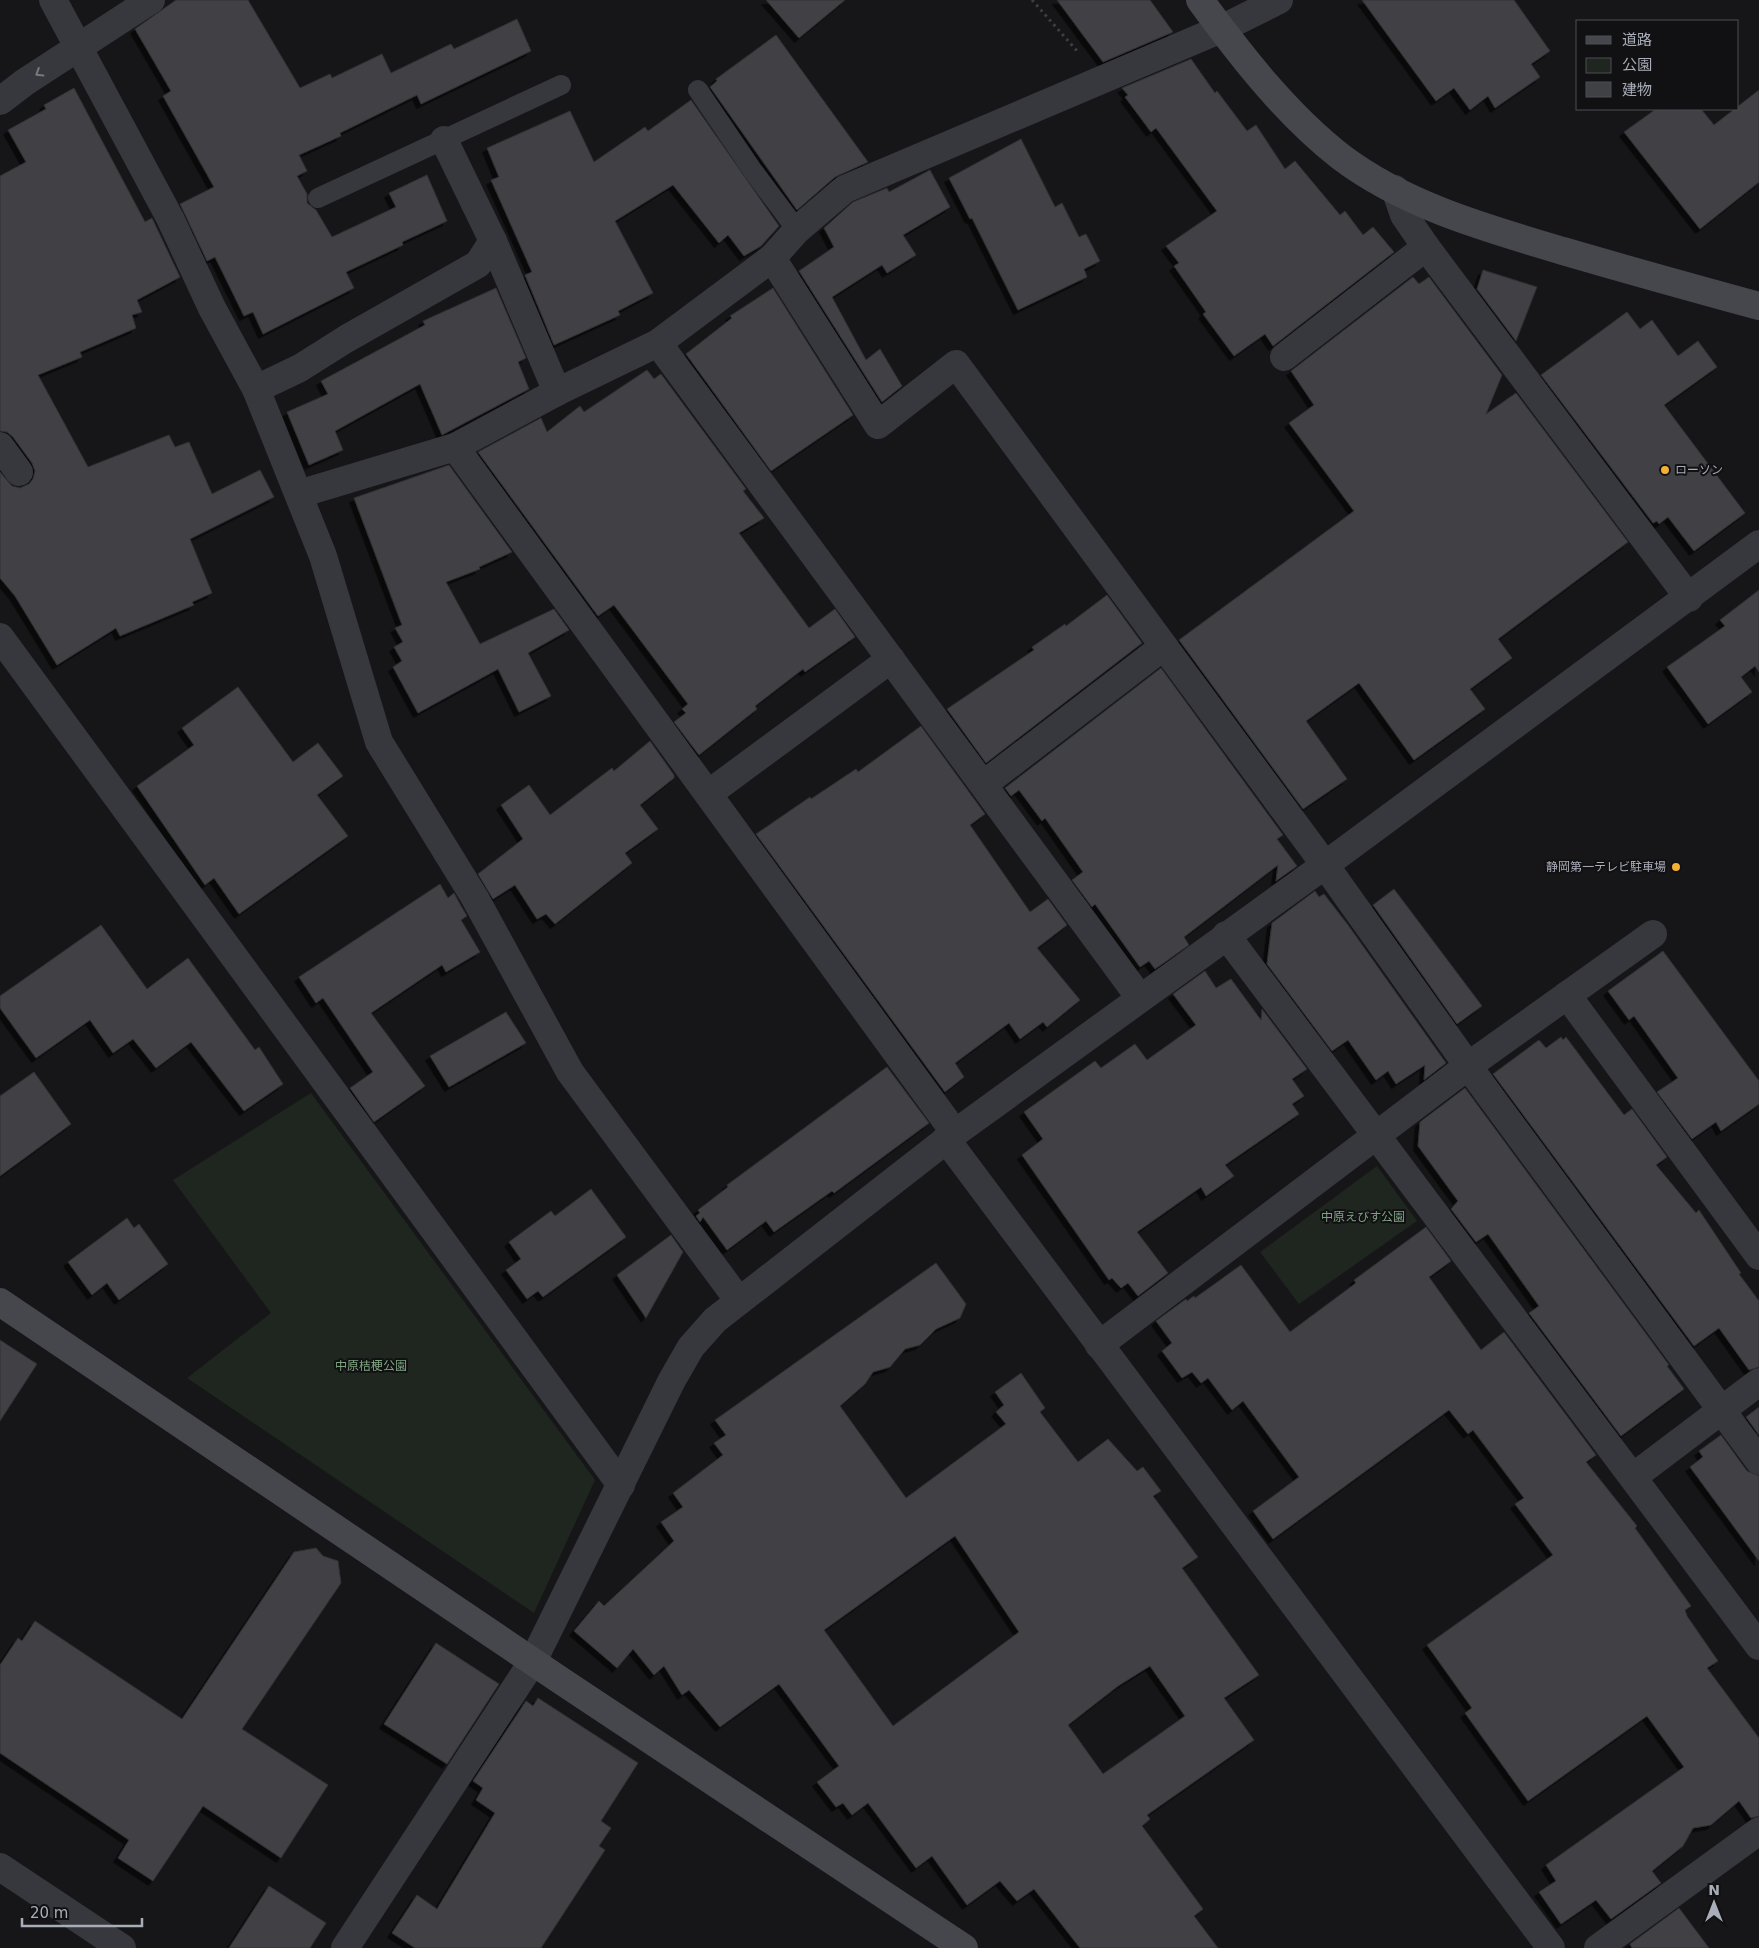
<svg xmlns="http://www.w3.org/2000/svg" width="1759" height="1948" font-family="'DejaVu Sans','Noto Sans JP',sans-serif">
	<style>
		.green { fill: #1e261f }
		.building { fill: #404145; stroke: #303034; fill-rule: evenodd; filter: url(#shadow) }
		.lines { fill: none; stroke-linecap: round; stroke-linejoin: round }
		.path { stroke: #3d3f44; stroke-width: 3; stroke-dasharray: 2.5 4; stroke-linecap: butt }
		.lane { stroke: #37383d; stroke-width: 20 }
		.street { stroke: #37383d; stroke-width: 28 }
		.secondary { stroke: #45474d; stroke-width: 28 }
		.oneway { stroke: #757881 }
		.poi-dot { fill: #f2b134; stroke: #111113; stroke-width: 2 }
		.labels { text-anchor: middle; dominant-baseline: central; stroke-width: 4; stroke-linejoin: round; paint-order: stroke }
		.poi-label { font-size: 12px; fill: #a8adb8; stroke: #111113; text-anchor: start }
		.park-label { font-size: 12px; fill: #7fa381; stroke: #111113 }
	</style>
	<defs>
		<filter id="shadow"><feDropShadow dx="-4.5" dy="4.5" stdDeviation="0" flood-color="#0009"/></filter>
	</defs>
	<rect width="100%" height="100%" fill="#161618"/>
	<!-- green -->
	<g class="green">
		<path d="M 311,1093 L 595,1480 L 534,1613 L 187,1378 L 271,1313 L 173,1180 Z"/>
		<path d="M 1377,1166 L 1417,1221 L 1299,1304 L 1260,1252 Z"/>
	</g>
	<!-- building -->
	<g class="building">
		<path d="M 176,0 L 248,0 L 300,88 L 330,74 L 332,78 L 382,54 L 391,73 L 451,44 L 454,49 L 517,19 L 531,51 L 421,104 L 417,95 L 340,133 L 341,136 L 299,155 L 307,171 L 297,176 L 307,194 L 307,203 L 316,210 L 332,237 L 396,207 L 389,193 L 427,175 L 447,221 L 402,242 L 403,245 L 346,272 L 354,288 L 263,334 L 253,312 L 244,316 L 215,257 L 207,261 L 180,204 L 214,187 L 163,96 L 171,91 L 135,29 Z"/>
		<path d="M 766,0 L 845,0 L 799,38 Z"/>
		<path d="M 1057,0 L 1150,0 L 1173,32 L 1103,62 Z"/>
		<path d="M 1362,0 L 1514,0 L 1550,51 L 1531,64 L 1540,77 L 1495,108 L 1488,96 L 1470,110 L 1454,88 L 1436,101 Z"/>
		<path d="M 776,35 L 868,162 L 835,177 L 797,210 L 710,87 L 717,81 L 716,79 Z"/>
		<path d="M 1191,59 L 1215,93 L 1217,91 L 1247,131 L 1256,125 L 1285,169 L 1295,161 L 1340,215 L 1345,211 L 1363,235 L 1373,227 L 1394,252 L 1273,346 L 1265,334 L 1234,356 L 1203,314 L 1206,312 L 1174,266 L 1179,263 L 1166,246 L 1217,211 L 1156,128 L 1151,132 L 1125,97 L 1128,95 L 1122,88 Z"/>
		<path d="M 74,88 L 145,222 L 152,218 L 180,277 L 137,300 L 142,312 L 132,315 L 136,328 L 80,352 L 82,357 L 38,375 L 88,467 L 169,435 L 175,447 L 189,442 L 212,494 L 260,470 L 274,497 L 190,539 L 212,593 L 192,602 L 194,605 L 120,636 L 116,628 L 57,665 L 15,596 L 0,578 L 0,472 L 12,486 L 20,488 L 29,484 L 33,479 L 35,471 L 32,463 L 13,437 L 7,432 L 0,431 L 0,176 L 26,162 L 8,130 L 46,109 L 44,105 Z"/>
		<path d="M 1759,90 L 1759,182 L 1700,229 L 1624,132 L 1656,109 L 1701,109 L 1714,125 Z"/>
		<path d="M 691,100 L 779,226 L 761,246 L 744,256 L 728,235 L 719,243 L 673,185 L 615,221 L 653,293 L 618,311 L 620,315 L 554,345 L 525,275 L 532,272 L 491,180 L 499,177 L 487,148 L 570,111 L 594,162 L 645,127 L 648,131 Z"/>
		<path d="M 1021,139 L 1055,207 L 1062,203 L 1079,237 L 1086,234 L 1100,261 L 1084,269 L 1087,277 L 1018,310 L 972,218 L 970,219 L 949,178 Z"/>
		<path d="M 930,170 L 950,207 L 903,235 L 916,255 L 887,273 L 882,265 L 832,297 L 866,360 L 880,349 L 902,386 L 882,402 L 799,271 L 834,247 L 824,228 L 853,202 L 887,188 L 889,192 Z"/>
		<path d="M 1483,270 L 1537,287 L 1516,341 L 1477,289 Z"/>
		<path d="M 1413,277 L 1419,284 L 1429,277 L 1502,375 L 1486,414 L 1516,393 L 1628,542 L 1498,639 L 1512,658 L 1470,689 L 1485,709 L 1414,760 L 1359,683 L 1306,721 L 1347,779 L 1303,809 L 1179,640 L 1354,511 L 1289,423 L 1314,405 L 1291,371 Z"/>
		<path d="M 496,288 L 526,358 L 518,362 L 529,389 L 442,435 L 420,384 L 335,431 L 343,450 L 309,465 L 287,412 L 328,394 L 321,381 L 425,325 L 423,321 Z"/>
		<path d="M 773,288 L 853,415 L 771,471 L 686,354 L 732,318 L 730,316 Z"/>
		<path d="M 1627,312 L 1640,329 L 1652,320 L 1678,356 L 1698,341 L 1717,367 L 1664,405 L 1745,513 L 1694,551 L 1668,517 L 1659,524 L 1657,521 L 1653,523 L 1541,375 Z"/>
		<path d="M 647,370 L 654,379 L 661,374 L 746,489 L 743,491 L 764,518 L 739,533 L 809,628 L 835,609 L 855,637 L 805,672 L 803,669 L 755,706 L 757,709 L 699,755 L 674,722 L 686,713 L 682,709 L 688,704 L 614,605 L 598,616 L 478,452 L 541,418 L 547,432 L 580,406 L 584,412 Z"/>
		<path d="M 449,465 L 512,552 L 479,567 L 480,569 L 446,582 L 480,644 L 554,609 L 569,630 L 528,653 L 551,696 L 519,712 L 498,669 L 418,713 L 393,667 L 402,661 L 394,647 L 403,642 L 395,628 L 402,625 L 354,498 Z"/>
		<path d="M 1759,590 L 1759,672 L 1755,666 L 1741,677 L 1752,692 L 1708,724 L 1667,667 L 1725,626 L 1720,620 Z"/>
		<path d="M 1107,595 L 1142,643 L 986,763 L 947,709 L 1034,650 L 1032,647 L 1065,624 L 1066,626 Z"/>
		<path d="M 1161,668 L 1283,835 L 1277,839 L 1297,866 L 1276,881 L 1278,865 L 1184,937 L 1189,945 L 1155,969 L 1149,961 L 1140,967 L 1095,904 L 1092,907 L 1072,880 L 1083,872 L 1045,818 L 1042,821 L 1019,790 L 1011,796 L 1005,788 Z"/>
		<path d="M 238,687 L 293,762 L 318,743 L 343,776 L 317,795 L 348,836 L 239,914 L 214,878 L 205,885 L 137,786 L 194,745 L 182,728 Z"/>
		<path d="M 921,726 L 985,814 L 970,825 L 1030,912 L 1048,899 L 1067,925 L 1037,948 L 1080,1000 L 1047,1027 L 1043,1022 L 1020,1039 L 1009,1023 L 955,1063 L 964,1077 L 945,1092 L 756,834 L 810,797 L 811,799 L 856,769 L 858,772 Z"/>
		<path d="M 650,741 L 674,775 L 674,778 L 640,805 L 658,829 L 625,853 L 632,863 L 555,924 L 546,914 L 537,919 L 515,885 L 493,899 L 478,874 L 523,839 L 501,805 L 529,785 L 550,815 L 612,768 L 614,771 Z"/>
		<path d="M 440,884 L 448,898 L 454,893 L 461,906 L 467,916 L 461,920 L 480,952 L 446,972 L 442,965 L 371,1013 L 425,1086 L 374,1122 L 350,1088 L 373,1072 L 323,998 L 316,1003 L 299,977 Z"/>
		<path d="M 1394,889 L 1482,1006 L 1457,1024 L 1373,905 Z"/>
		<path d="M 1315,891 L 1319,897 L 1324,894 L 1348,925 L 1446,1063 L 1424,1080 L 1425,1065 L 1396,1084 L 1388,1071 L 1376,1080 L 1348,1040 L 1332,1051 L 1267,964 L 1272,923 Z"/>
		<path d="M 101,925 L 147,989 L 188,958 L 255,1050 L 259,1047 L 283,1084 L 244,1111 L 191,1042 L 156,1068 L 133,1039 L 113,1053 L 90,1020 L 36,1058 L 0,1008 L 0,996 Z"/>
		<path d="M 1663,951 L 1759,1081 L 1759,1104 L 1721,1131 L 1716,1122 L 1692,1139 L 1657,1092 L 1678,1078 L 1634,1016 L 1629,1020 L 1608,991 Z"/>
		<path d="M 1205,971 L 1216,988 L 1231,979 L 1261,1020 L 1262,1009 L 1307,1069 L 1292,1079 L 1304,1096 L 1292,1104 L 1299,1114 L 1225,1165 L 1234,1176 L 1206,1196 L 1201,1187 L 1137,1232 L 1168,1273 L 1138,1296 L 1128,1283 L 1121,1288 L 1112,1278 L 1109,1280 L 1022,1155 L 1043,1139 L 1024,1112 L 1095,1061 L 1101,1068 L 1135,1044 L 1147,1060 L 1196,1025 L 1173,994 Z"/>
		<path d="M 506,1012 L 526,1043 L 449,1087 L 430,1056 Z"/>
		<path d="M 1561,1037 L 1563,1040 L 1566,1037 L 1624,1115 L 1632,1109 L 1667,1157 L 1656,1165 L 1696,1213 L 1699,1210 L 1741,1273 L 1739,1274 L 1759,1301 L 1759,1367 L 1749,1370 L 1719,1328 L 1694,1346 L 1493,1074 L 1539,1040 L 1546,1048 Z"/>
		<path d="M 887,1067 L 929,1123 L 834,1193 L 832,1191 L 774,1232 L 766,1221 L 727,1250 L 703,1217 L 700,1222 L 696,1216 L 700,1213 L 698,1210 L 728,1187 L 727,1185 Z"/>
		<path d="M 34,1072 L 71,1124 L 0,1176 L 0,1096 Z"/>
		<path d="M 1465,1088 L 1669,1365 L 1667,1366 L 1684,1389 L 1621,1436 L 1529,1313 L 1539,1306 L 1488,1234 L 1476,1242 L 1451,1209 L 1458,1201 L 1418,1146 L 1420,1122 Z"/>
		<path d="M 591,1189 L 626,1237 L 543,1297 L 538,1291 L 527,1299 L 506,1270 L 521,1259 L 509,1242 L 551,1211 L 555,1216 Z"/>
		<path d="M 127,1218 L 134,1228 L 139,1224 L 168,1264 L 119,1300 L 107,1283 L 92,1295 L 68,1262 Z"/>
		<path d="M 1426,1227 L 1451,1261 L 1429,1277 L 1481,1350 L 1504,1332 L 1596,1455 L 1586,1462 L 1637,1526 L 1635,1528 L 1691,1606 L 1685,1610 L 1687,1616 L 1718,1661 L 1707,1668 L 1759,1738 L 1759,1816 L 1751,1818 L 1739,1801 L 1711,1825 L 1693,1828 L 1683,1846 L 1652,1871 L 1661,1883 L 1611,1919 L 1596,1900 L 1561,1924 L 1539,1892 L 1556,1881 L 1546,1865 L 1684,1767 L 1647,1716 L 1528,1801 L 1465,1713 L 1472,1708 L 1427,1645 L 1553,1555 L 1515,1504 L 1524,1498 L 1473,1430 L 1468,1434 L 1449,1410 L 1273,1539 L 1253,1511 L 1299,1477 L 1243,1401 L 1232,1410 L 1208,1378 L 1201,1383 L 1192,1372 L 1182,1378 L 1162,1351 L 1172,1343 L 1156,1321 L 1186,1299 L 1187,1301 L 1194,1296 L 1195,1298 L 1241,1265 L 1290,1332 L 1356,1283 L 1354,1280 Z"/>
		<path d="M 671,1235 L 683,1252 L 646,1318 L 617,1275 Z"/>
		<path d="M 936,1263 L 966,1304 L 960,1318 L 936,1329 L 920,1345 L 905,1349 L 890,1367 L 873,1372 L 865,1384 L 840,1406 L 906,1498 L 1006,1424 L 996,1412 L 1004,1405 L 995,1392 L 1021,1373 L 1045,1408 L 1040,1412 L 1078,1462 L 1108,1439 L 1137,1471 L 1143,1467 L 1161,1491 L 1153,1496 L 1198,1557 L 1182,1568 L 1259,1675 L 1224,1698 L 1254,1740 L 1147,1815 L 1150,1819 L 1142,1826 L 1203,1909 L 1194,1916 L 1218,1948 L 1080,1948 L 1034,1889 L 1017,1901 L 1000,1881 L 967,1905 L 932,1856 L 916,1868 L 868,1803 L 852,1815 L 843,1803 L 836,1807 L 817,1782 L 839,1766 L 779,1684 L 720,1727 L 689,1690 L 682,1695 L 664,1666 L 654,1675 L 633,1649 L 617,1668 L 574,1631 L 599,1601 L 604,1606 L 674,1541 L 661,1522 L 683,1507 L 673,1493 L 723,1455 L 714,1443 L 726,1435 L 715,1420 ZM 955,1536 L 1019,1632 L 893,1726 L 824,1630 ZM 1150,1666 L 1185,1716 L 1103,1774 L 1068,1725 L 1118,1686 Z"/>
		<path d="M 0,1340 L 37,1364 L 0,1421 Z"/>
		<path d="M 1759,1407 L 1759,1435 L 1746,1417 Z"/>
		<path d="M 1721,1435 L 1747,1471 L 1759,1476 L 1759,1561 L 1690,1467 L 1703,1457 L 1699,1451 Z"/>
		<path d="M 316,1548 L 323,1556 L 338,1561 L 341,1583 L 242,1729 L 328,1785 L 281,1858 L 203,1806 L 153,1881 L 118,1858 L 129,1840 L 0,1753 L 0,1665 L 18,1638 L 22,1641 L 35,1621 L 182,1719 L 294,1552 Z"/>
		<path d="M 436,1643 L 499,1684 L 447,1764 L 384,1724 Z"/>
		<path d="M 538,1698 L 638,1763 L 601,1821 L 611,1828 L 599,1846 L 605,1850 L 541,1948 L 415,1948 L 392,1933 L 417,1895 L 437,1909 L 495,1813 L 476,1800 L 483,1788 L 473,1781 L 526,1701 L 533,1706 Z"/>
		<path d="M 269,1886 L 326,1923 L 310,1948 L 229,1948 Z"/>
		<path d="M 1679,1908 L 1709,1948 L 1632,1948 L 1630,1944 Z"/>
	</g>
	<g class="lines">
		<!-- path -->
		<path class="path" d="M 1032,0 L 1078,52"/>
		<!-- lane -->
		<g class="lane">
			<path d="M 698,90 L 753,171 L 797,230"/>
			<path d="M 318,198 L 561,85"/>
		</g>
		<!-- street -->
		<g class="street">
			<path d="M 53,0 L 170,218 L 212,308 L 256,389 L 323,556 L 379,742 L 475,898 L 570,1072 L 739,1301"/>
			<path d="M 0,101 L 25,82 L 151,0"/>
			<path d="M 1395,189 L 1404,215 L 1426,247 L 1689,598"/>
			<path d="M 493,241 L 557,392"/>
			<path d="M 772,258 L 878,425 L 956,364 L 1325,865 L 1468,1066 L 1759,1461"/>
			<path d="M 658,343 L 1140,998"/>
			<path d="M 1284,357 L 1426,247"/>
			<path d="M 256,389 L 300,368 L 346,339 L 478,264 L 493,241 L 444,140"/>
			<path d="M 0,446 L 19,472"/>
			<path d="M 455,447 L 955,1133"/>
			<path d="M 299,494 L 455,447 L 557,392 L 658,343 L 772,258 L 797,230 L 845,189 L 1221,29 L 1279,0"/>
			<path d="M 0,637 L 621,1485"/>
			<path d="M 984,784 L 1163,647"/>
			<path d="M 708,794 L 891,659"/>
			<path d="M 1226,935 L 1759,1646"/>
			<path d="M 1567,995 L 1759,1256"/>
			<path d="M 946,1139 L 1551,1948"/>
			<path d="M 1099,1345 L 1468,1066 L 1653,934"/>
			<path d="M 1633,1477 L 1759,1382"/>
			<path d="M 0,1867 L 122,1948"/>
			<path d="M 345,1948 L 533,1661 L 672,1380 L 691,1347 L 715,1320 L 955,1133 L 1325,865 L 1759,544"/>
			<path d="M 1598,1948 L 1759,1831"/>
		</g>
		<!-- secondary -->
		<g class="secondary">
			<path d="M 1200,0 C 1241,56 1286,114 1341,157 C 1406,206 1486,228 1563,251 C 1628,270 1693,288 1759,306"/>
			<path d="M 0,1302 L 563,1682 L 964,1948"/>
		</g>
	</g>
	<!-- one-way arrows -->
	<defs><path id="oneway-chevron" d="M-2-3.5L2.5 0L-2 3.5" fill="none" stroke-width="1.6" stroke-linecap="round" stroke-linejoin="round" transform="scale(1.25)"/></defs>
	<use class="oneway" href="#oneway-chevron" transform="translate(39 73) rotate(148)"/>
	<!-- markers -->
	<g class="poi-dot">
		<circle cx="1665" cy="470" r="5"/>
		<circle cx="1676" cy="867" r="5"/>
	</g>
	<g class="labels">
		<!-- poi labels -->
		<g class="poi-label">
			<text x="1675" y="470">ローソン</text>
			<text x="1666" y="867" text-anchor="end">静岡第一テレビ駐車場</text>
		</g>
		<!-- park labels -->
		<g class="park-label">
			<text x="1363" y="1217">中原えびす公園</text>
			<text x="371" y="1366">中原桔梗公園</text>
		</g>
	</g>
	<!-- legend -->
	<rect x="1576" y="20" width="162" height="90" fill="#111113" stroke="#4d4f55"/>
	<rect x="1586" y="36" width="25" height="8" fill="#45474d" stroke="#4d4f55"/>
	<text x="1622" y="45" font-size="15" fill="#a8adb8">道路</text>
	<rect x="1586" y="58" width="25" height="15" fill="#1e261f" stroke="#4d4f55"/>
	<text x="1622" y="70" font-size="15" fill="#a8adb8">公園</text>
	<rect x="1586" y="82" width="25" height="15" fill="#404145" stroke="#4d4f55"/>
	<text x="1622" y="95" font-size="15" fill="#a8adb8">建物</text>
	<!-- north arrow -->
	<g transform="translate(1714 1903)" stroke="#111113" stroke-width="4" paint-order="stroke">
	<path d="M0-4L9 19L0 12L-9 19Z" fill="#a8adb8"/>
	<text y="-8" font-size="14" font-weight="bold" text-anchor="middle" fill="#a8adb8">N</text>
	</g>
	<!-- scale -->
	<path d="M22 1918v8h120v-8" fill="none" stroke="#a8adb8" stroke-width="2.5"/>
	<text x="30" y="1918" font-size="15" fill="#a8adb8" stroke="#111113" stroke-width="4" paint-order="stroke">20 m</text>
</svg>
